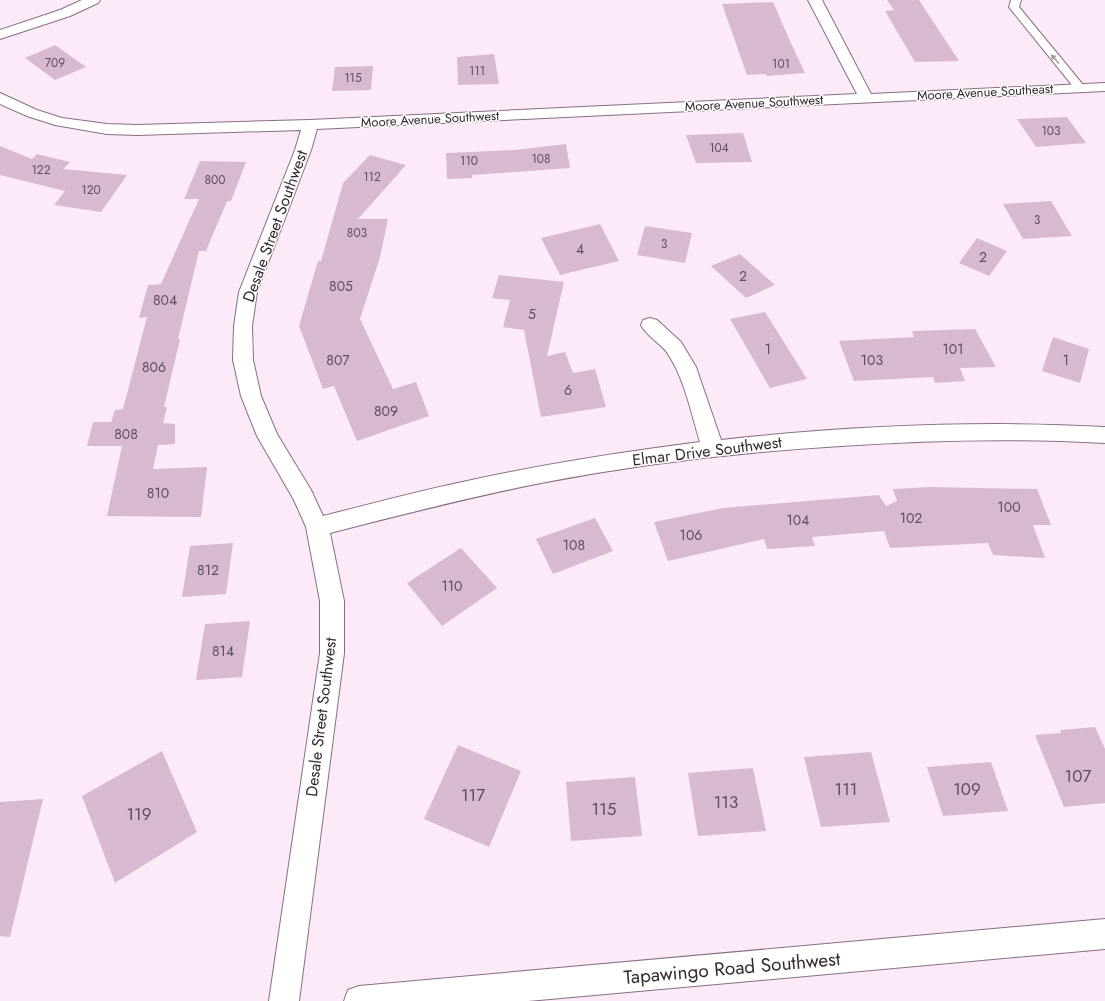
<svg xmlns="http://www.w3.org/2000/svg" width="1105" height="1001" font-family="Jost,sans-serif">
	<style>
		.building { fill: #d8b9d2 }
		.lines { fill: none; stroke-linecap: round; stroke-linejoin: round }
		.service-casing { stroke: #896d84; stroke-width: 2 }
		.minor-casing { stroke: #896d84; stroke-width: 2 }
		.tertiary-casing { stroke: #896d84; stroke-width: 2 }
		.service { fill: #fff; fill-rule: evenodd }
		.minor { fill: #fff; fill-rule: evenodd }
		.tertiary { fill: #fff; fill-rule: evenodd }
		.oneway { fill: #a49fa3 }
		.labels { text-anchor: middle; dominant-baseline: central; stroke-width: 3; stroke-linejoin: round; paint-order: stroke }
		.far-number-label { font-size: 12px; fill: #5e4d5b }
		.far-street-label { font-size: 13px; fill: #352933; stroke: #fefefe }
		.number-label { font-size: 14px; fill: #5e4d5b }
		.street-label { font-size: 16px; fill: #352933; stroke: #fefefe }
		.near-number-label { font-size: 17px; fill: #5e4d5b }
		.near-street-label { font-size: 19px; fill: #352933; stroke: #fefefe }
	</style>
	<rect width="100%" height="100%" fill="#fdeaf9"/>
	<!-- building -->
	<g class="building">
		<path d="M 887,0 L 919,0 L 959,61 L 915,62 L 885,11 L 894,10 Z"/>
		<path d="M 773,2 L 790,41 L 805,73 L 767,76 L 766,74 L 747,75 L 722,4 Z"/>
		<path d="M 55,45 L 86,67 L 55,80 L 25,58 Z"/>
		<path d="M 494,54 L 499,84 L 458,85 L 457,57 Z"/>
		<path d="M 373,66 L 371,90 L 332,91 L 335,67 Z"/>
		<path d="M 1067,117 L 1086,143 L 1036,147 L 1017,119 Z"/>
		<path d="M 743,133 L 752,162 L 696,163 L 686,135 Z"/>
		<path d="M 566,144 L 570,168 L 472,175 L 472,178 L 447,179 L 446,153 L 515,150 Z"/>
		<path d="M 0,146 L 32,159 L 37,154 L 70,162 L 63,169 L 127,175 L 101,212 L 54,205 L 65,191 L 0,175 Z"/>
		<path d="M 370,155 L 406,165 L 358,219 L 388,219 L 380,257 L 360,319 L 393,389 L 416,382 L 429,416 L 357,441 L 334,386 L 323,389 L 299,326 L 318,261 L 321,261 L 343,183 Z"/>
		<path d="M 200,161 L 246,162 L 231,201 L 227,201 L 206,251 L 199,251 L 178,339 L 180,339 L 164,407 L 167,407 L 163,423 L 175,424 L 175,444 L 158,445 L 153,469 L 207,467 L 201,517 L 107,516 L 122,446 L 87,446 L 93,422 L 111,422 L 115,410 L 123,409 L 147,317 L 139,318 L 148,285 L 161,284 L 199,199 L 184,199 Z"/>
		<path d="M 1051,201 L 1072,236 L 1023,239 L 1003,204 Z"/>
		<path d="M 600,224 L 619,261 L 560,275 L 541,238 Z"/>
		<path d="M 645,226 L 692,233 L 685,263 L 637,255 Z"/>
		<path d="M 977,238 L 1007,251 L 989,276 L 959,263 Z"/>
		<path d="M 740,254 L 775,285 L 746,298 L 711,266 Z"/>
		<path d="M 499,275 L 564,282 L 547,356 L 565,352 L 573,373 L 595,369 L 606,407 L 541,417 L 524,330 L 503,327 L 510,300 L 492,298 Z"/>
		<path d="M 765,312 L 807,379 L 770,388 L 730,319 Z"/>
		<path d="M 975,329 L 996,367 L 960,368 L 965,381 L 935,383 L 933,377 L 854,381 L 839,341 L 914,337 L 912,331 Z"/>
		<path d="M 1053,337 L 1089,349 L 1080,383 L 1042,371 Z"/>
		<path d="M 931,487 L 1037,489 L 1051,525 L 1033,525 L 1045,558 L 993,555 L 988,543 L 890,548 L 884,531 L 812,537 L 815,546 L 767,549 L 764,539 L 668,561 L 654,522 L 723,508 L 879,495 L 886,506 L 897,501 L 893,489 Z"/>
		<path d="M 595,518 L 613,551 L 553,574 L 536,539 Z"/>
		<path d="M 233,543 L 226,594 L 182,597 L 190,546 Z"/>
		<path d="M 461,548 L 497,588 L 442,626 L 407,583 Z"/>
		<path d="M 250,621 L 242,677 L 196,680 L 205,624 Z"/>
		<path d="M 1095,727 L 1105,749 L 1105,803 L 1064,807 L 1035,735 L 1061,733 L 1060,730 Z"/>
		<path d="M 458,745 L 521,771 L 489,847 L 424,819 Z"/>
		<path d="M 162,751 L 197,832 L 115,883 L 82,796 Z"/>
		<path d="M 871,752 L 890,822 L 821,827 L 804,757 Z"/>
		<path d="M 991,762 L 1008,811 L 943,816 L 927,767 Z"/>
		<path d="M 753,768 L 766,831 L 698,836 L 688,773 Z"/>
		<path d="M 635,777 L 642,836 L 571,841 L 566,782 Z"/>
		<path d="M 43,799 L 10,937 L 0,936 L 0,802 Z"/>
	</g>
	<g class="lines">
		<!-- service casing -->
		<g class="service-casing">
			<path id="service" d="M 1011,0 L 1021,0 L 1019,7 L 1084,86 L 1085,88 L 1084,90 L 1076,90 L 1009,7 Z"/>
		</g>
		<!-- minor casing -->
		<g class="minor-casing">
			<path id="minor" d="M 808,0 L 822,0 L 871,94 L 1105,83 L 1105,91 L 317,129 L 311,150 L 257,292 L 252,326 L 253,360 L 261,396 L 277,434 L 311,490 L 323,516 C 371,504 419,491 467,481 C 544,464 622,452 700,442 C 691,413 685,380 668,354 C 661,343 647,337 641,325 L 643,320 L 650,318 L 657,320 L 681,342 L 696,367 L 721,440 C 848,426 977,420 1105,427 L 1105,443 C 1017,438 929,440 841,446 C 741,452 640,464 541,483 C 470,497 400,515 330,533 L 344,601 L 344,653 L 299,1001 L 269,1001 L 320,653 L 320,601 L 306,527 L 294,500 L 257,436 L 241,396 L 233,360 L 234,326 L 239,292 L 295,150 L 301,130 L 137,135 L 107,134 L 55,125 L 27,116 L 0,104 L 0,93 L 37,110 L 62,118 L 107,124 L 137,125 L 310,120 L 857,94 Z"/>
		</g>
		<!-- tertiary casing -->
		<g class="tertiary-casing">
			<g id="tertiary">
				<path d="M 82,0 L 100,0 L 98,3 L 70,16 L 0,39 L 0,30 L 60,10 Z"/>
				<path d="M 1105,919 L 1105,949 L 528,1001 L 344,1001 L 348,990 L 359,986 Z"/>
			</g>
		</g>
		<!-- service -->
		<use href="#service" class="service"/>
		<!-- minor -->
		<use href="#minor" class="minor"/>
		<!-- tertiary -->
		<use href="#tertiary" class="tertiary"/>
	</g>
	<!-- one-way arrows -->
	<defs><path id="oneway-solid" d="M-6-.8H1V-3.2L6.5 0L1 3.2V.8H-6Z"/></defs>
	<use class="oneway" href="#oneway-solid" transform="translate(1055 59) rotate(-132)"/>
	<g class="labels">
		<!-- far-number labels -->
		<g class="far-number-label">
			<text x="55" y="63">709</text>
			<text x="781" y="64">101</text>
			<text x="477" y="71">111</text>
			<text x="353" y="78">115</text>
			<text x="1051" y="131">103</text>
			<text x="719" y="148">104</text>
			<text x="541" y="159">108</text>
			<text x="469" y="161">110</text>
			<text x="41" y="170">122</text>
			<text x="372" y="177">112</text>
			<text x="215" y="180">800</text>
			<text x="91" y="190">120</text>
			<text x="1037" y="220">3</text>
			<text x="357" y="233">803</text>
			<text x="664" y="244">3</text>
		</g>
		<!-- far-street labels -->
		<g class="far-street-label">
			<text transform="translate(985 92) rotate(-3)">Moore Avenue Southeast</text>
			<text transform="translate(754 103) rotate(-3)">Moore Avenue Southwest</text>
			<text transform="translate(430 119) rotate(-3)">Moore Avenue Southwest</text>
		</g>
		<!-- number labels -->
		<g class="number-label">
			<text x="580" y="249">4</text>
			<text x="983" y="257">2</text>
			<text x="743" y="276">2</text>
			<text x="341" y="286">805</text>
			<text x="165" y="300">804</text>
			<text x="532" y="314">5</text>
			<text x="768" y="349">1</text>
			<text x="953" y="349">101</text>
			<text x="338" y="360">807</text>
			<text x="872" y="360">103</text>
			<text x="1066" y="360">1</text>
			<text x="154" y="367">806</text>
			<text x="568" y="390">6</text>
			<text x="386" y="411">809</text>
			<text x="126" y="434">808</text>
			<text x="158" y="493">810</text>
			<text x="1009" y="507">100</text>
			<text x="911" y="518">102</text>
			<text x="798" y="520">104</text>
			<text x="691" y="535">106</text>
			<text x="574" y="545">108</text>
			<text x="208" y="570">812</text>
			<text x="452" y="586">110</text>
			<text x="223" y="651">814</text>
		</g>
		<!-- street labels -->
		<g class="street-label">
			<text transform="translate(275 226) rotate(-70)">Desale Street Southwest</text>
			<text transform="translate(707 451) rotate(-7)">Elmar Drive Southwest</text>
			<text transform="translate(321 717) rotate(-83)">Desale Street Southwest</text>
		</g>
		<!-- near-number labels -->
		<g class="near-number-label">
			<text x="1078" y="776">107</text>
			<text x="846" y="789">111</text>
			<text x="967" y="789">109</text>
			<text x="473" y="795">117</text>
			<text x="726" y="802">113</text>
			<text x="604" y="809">115</text>
			<text x="139" y="814">119</text>
		</g>
		<!-- near-street labels -->
		<g class="near-street-label">
			<text transform="translate(732 968) rotate(-5)">Tapawingo Road Southwest</text>
		</g>
	</g>
</svg>
